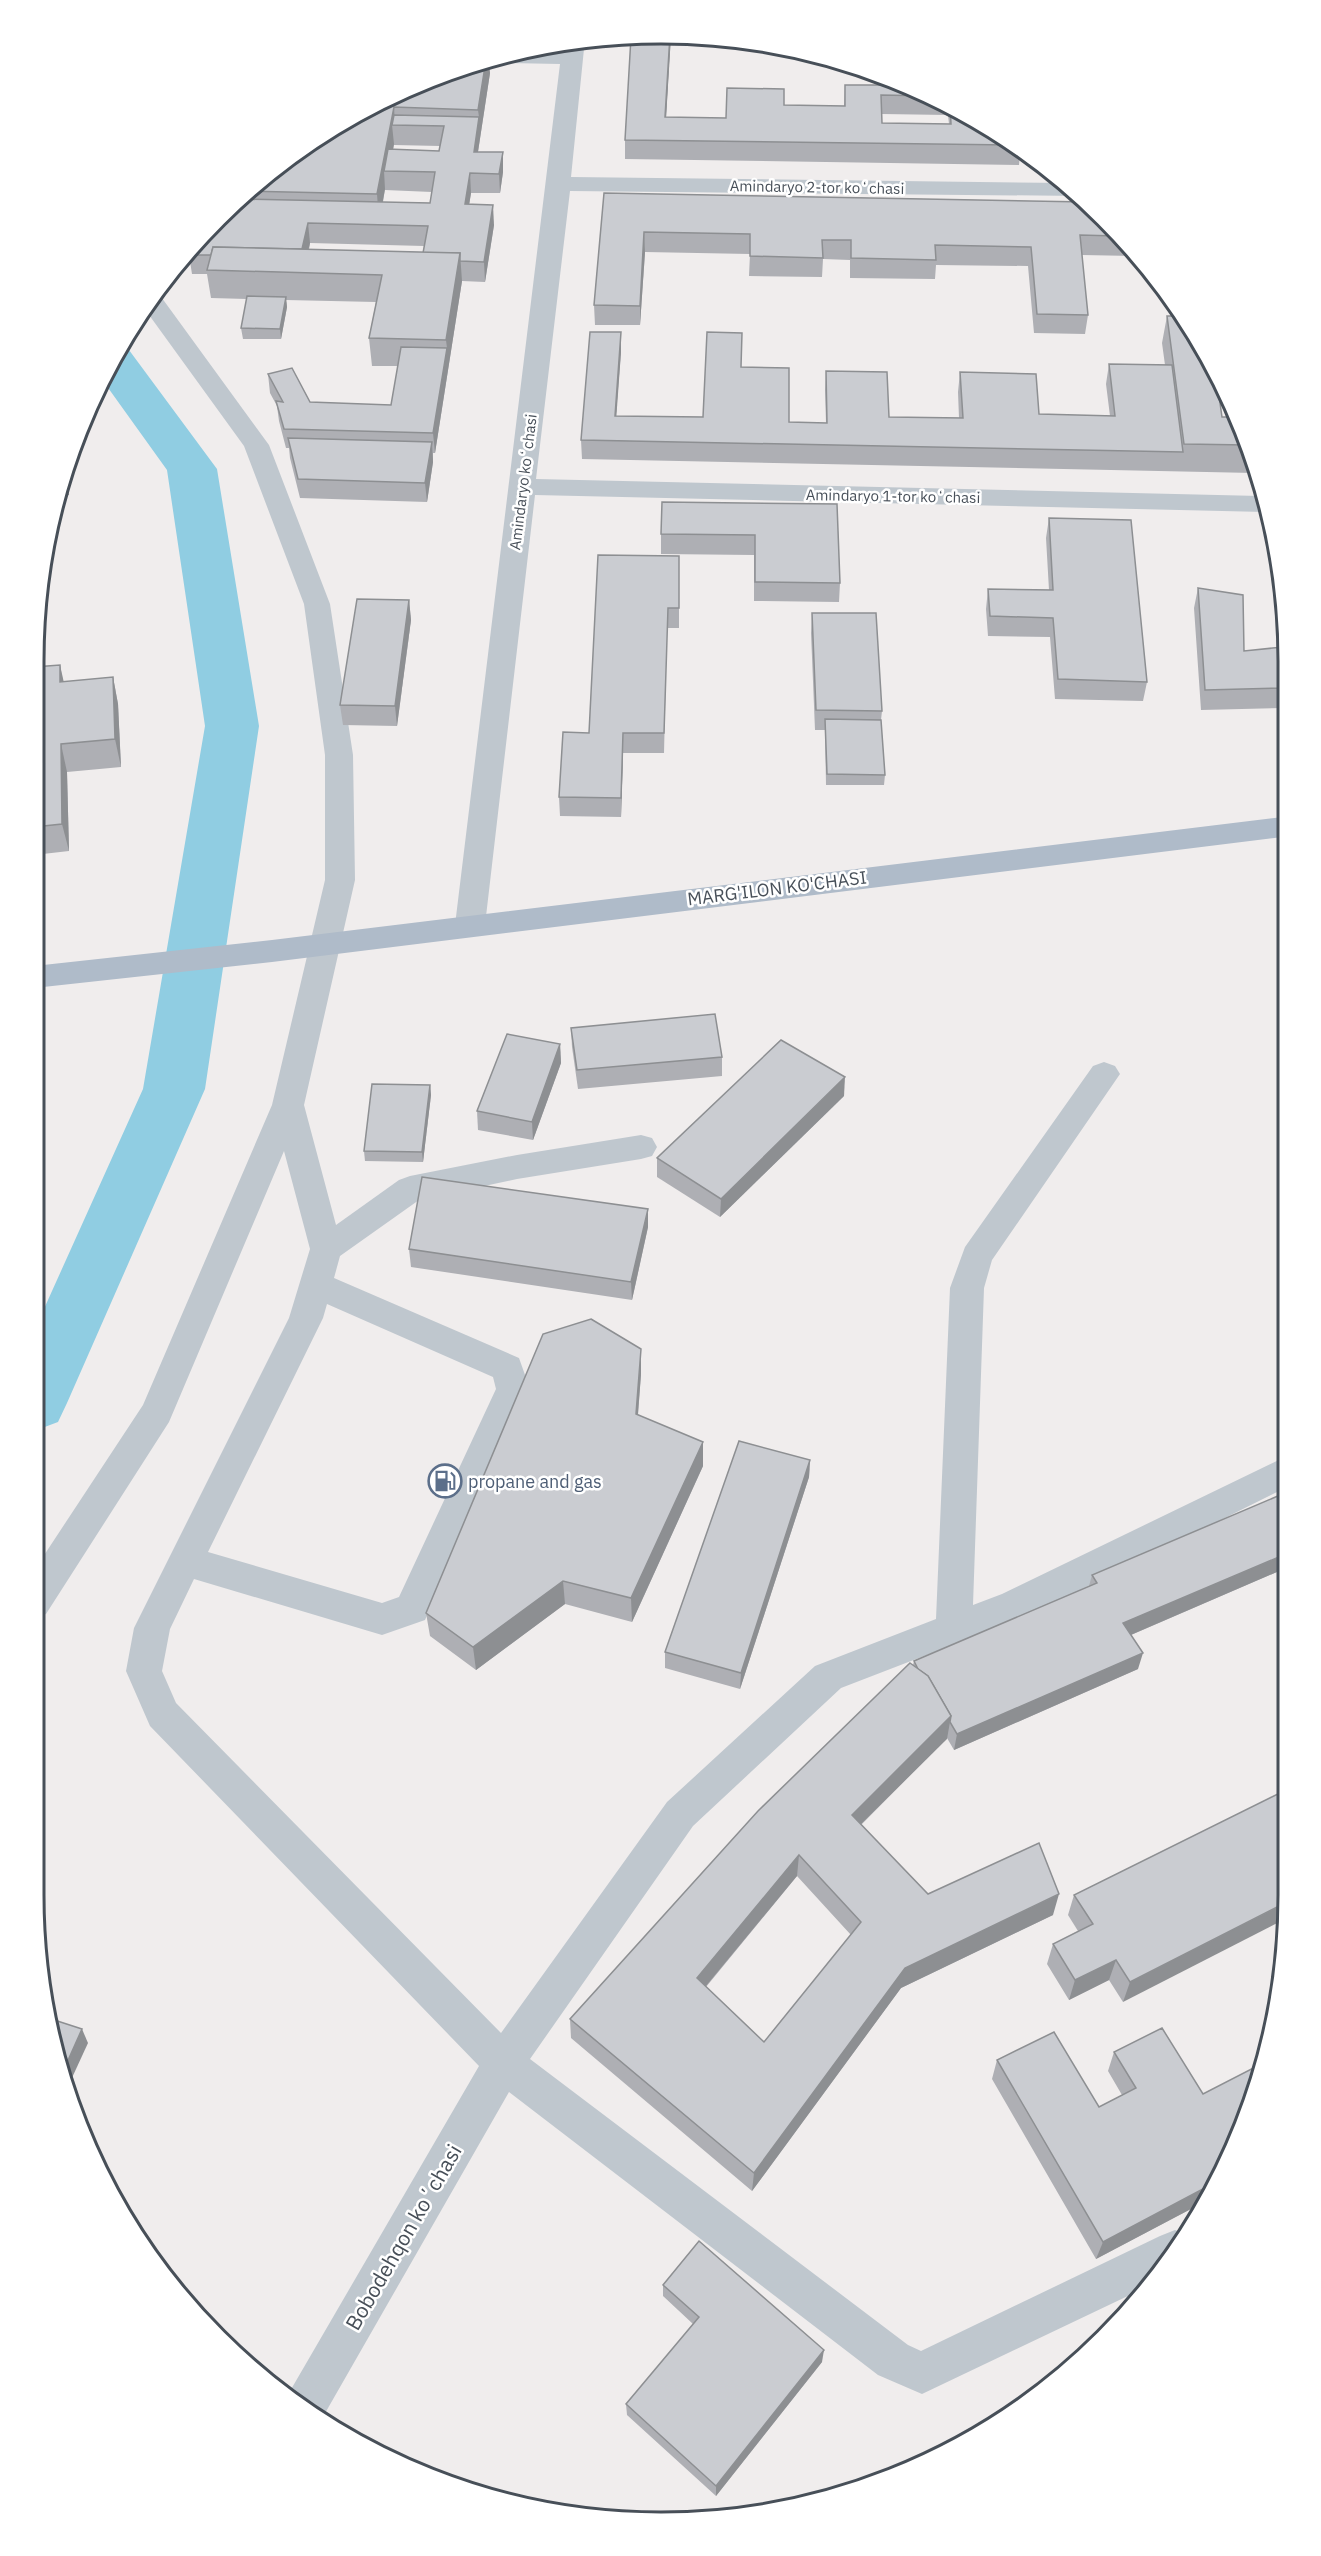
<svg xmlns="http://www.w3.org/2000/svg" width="1321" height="2556" font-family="'IBM Plex Sans',sans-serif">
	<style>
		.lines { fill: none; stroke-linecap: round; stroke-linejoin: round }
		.canal { fill: #90cde2; fill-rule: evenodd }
		.minor { fill: #bfc7ce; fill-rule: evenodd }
		.major { fill: #afbbc9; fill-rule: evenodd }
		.wall { fill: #aeafb4; fill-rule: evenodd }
		.shaded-wall { fill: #8d8f92 }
		.building { fill: #caccd1; stroke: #8d8f92; stroke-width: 1.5; fill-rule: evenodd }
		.labels { text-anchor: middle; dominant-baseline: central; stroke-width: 5; stroke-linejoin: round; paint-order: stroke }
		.far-street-label { font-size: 15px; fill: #474f58; stroke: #fff }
		.street-label { font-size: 18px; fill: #474f58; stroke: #fff }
		.service-label { font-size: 18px; fill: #4e5e75; stroke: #fff; text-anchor: start }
		.near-street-label { font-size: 21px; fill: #474f58; stroke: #fff }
		.rim { fill: none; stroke: #474f58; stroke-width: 3 }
	</style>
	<rect width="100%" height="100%" fill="#f0eded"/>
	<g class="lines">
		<!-- canal -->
		<path class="canal" d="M 120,347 L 129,350 L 217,469 L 259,726 L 205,1089 L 67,1403 L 58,1422 L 34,1431 L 34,1331 L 143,1089 L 205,726 L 167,470 L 101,378 Z"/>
		<!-- minor -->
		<g class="minor">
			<path d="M 579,38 L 585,39 L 571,177 L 1066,183 L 1081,196 L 570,191 L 536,479 L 1260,496 L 1265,512 L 535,495 L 485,925 L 481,933 L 470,936 L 459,933 L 455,925 L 560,64 L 503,63 L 494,58 L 528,50 L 562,51 L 563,42 Z"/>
			<path d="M 154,293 L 159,294 L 269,445 L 330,604 L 353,755 L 355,880 L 304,1105 L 336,1225 L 399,1180 L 410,1176 L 517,1155 L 641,1135 L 652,1138 L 657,1147 L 652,1156 L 641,1159 L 517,1179 L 419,1200 L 340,1256 L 334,1278 L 519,1358 L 530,1389 L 425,1620 L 382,1635 L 194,1579 L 170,1629 L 162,1671 L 176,1703 L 501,2033 L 667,1802 L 815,1666 L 936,1619 L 950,1288 L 965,1247 L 1093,1066 L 1104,1062 L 1115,1066 L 1120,1074 L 992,1260 L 984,1288 L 973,1605 L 1002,1594 L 1285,1457 L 1285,1488 L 1028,1616 L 841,1688 L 693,1826 L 530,2059 L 908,2345 L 921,2351 L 1160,2236 L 1175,2230 L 1185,2234 L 1153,2284 L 922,2394 L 878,2375 L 509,2092 L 320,2422 L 286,2398 L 479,2066 L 150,1726 L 126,1671 L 134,1628 L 289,1318 L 310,1249 L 284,1151 L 169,1422 L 46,1614 L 33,1619 L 33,1572 L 143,1405 L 272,1105 L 325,880 L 325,755 L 304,604 L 244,446 L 144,308 ZM 327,1304 L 493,1377 L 496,1389 L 399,1597 L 382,1603 L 208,1552 L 323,1318 Z"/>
		</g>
		<!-- major -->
		<path class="major" d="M 1283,817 L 1283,837 L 272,962 L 34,988 L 34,966 L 272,940 Z"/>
	</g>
	<!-- wall -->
	<g class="wall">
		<path d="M 671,35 L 666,117 L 726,118 L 784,105 L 844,106 L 845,85 L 879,85 L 879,76 L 938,98 L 1020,153 L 1019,165 L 625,159 L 625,140 ZM 882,114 L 948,115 L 949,124 L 882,123 Z"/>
		<path d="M 459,66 L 490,73 L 478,152 L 503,152 L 503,172 L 500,193 L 471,193 L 469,205 L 494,225 L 485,282 L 462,281 L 435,453 L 433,453 L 433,462 L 427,502 L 300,498 L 290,458 L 289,448 L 286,448 L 279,421 L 277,406 L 270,393 L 268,374 L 310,402 L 391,405 L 398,366 L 372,366 L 369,338 L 376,302 L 286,300 L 287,307 L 281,339 L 243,339 L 241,328 L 247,299 L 211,298 L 207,274 L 192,274 L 189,255 L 190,249 L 247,189 L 347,117 ZM 394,144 L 394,145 L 440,146 L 439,151 L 393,150 ZM 385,189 L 385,190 L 432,192 L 430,203 L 383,202 ZM 310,243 L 424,246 L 423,253 L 309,250 Z"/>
		<path d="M 604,193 L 1086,202 L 1134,256 L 1082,255 L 1088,315 L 1085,334 L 1034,333 L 1028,266 L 936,265 L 935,279 L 850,278 L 850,260 L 823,259 L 822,277 L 749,276 L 750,254 L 645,252 L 640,325 L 595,325 L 594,305 Z"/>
		<path d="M 1167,316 L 1222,417 L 1240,421 L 1254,473 L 582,459 L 581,440 L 621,332 L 621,352 L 616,416 L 703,417 L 741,367 L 789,422 L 826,423 L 825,390 L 826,371 L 889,417 L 959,418 L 958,392 L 960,372 L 1039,414 L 1110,416 L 1106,384 L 1109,364 L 1165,365 L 1162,343 Z"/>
		<path d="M 837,504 L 840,583 L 839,602 L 754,601 L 754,555 L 661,554 L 661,534 Z"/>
		<path d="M 1049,518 L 1147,682 L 1143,701 L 1055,699 L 1050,637 L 988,636 L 986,609 L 988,589 L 1049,590 L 1046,538 Z"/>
		<path d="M 679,556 L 679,628 L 667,628 L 664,753 L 623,753 L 621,817 L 560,816 L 559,797 L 589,733 Z"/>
		<path d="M 1198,588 L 1244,651 L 1283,647 L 1283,708 L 1201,710 L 1194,608 Z"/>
		<path d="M 409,600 L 411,620 L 397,726 L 343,725 L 340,705 Z"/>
		<path d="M 812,613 L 882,711 L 881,720 L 885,775 L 884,785 L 826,785 L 825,730 L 815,730 L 811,633 Z"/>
		<path d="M 60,665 L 63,682 L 113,677 L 118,704 L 121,767 L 67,772 L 69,851 L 34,855 L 34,667 Z"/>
		<path d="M 571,1028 L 722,1057 L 722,1076 L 578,1089 L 572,1047 Z"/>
		<path d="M 560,1044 L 561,1063 L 533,1140 L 478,1130 L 477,1111 Z"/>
		<path d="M 430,1085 L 431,1095 L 423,1162 L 365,1161 L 364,1151 Z"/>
		<path d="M 844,1096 L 720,1217 L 657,1177 L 657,1158 Z"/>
		<path d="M 648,1209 L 648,1227 L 632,1300 L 411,1267 L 409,1249 Z"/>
		<path d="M 641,1374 L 638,1415 L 703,1442 L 703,1466 L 632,1622 L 565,1604 L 476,1670 L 430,1636 L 426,1613 Z"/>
		<path d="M 810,1460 L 809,1477 L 740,1689 L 665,1668 L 665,1652 Z"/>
		<path d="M 1285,1493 L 1286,1568 L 1131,1635 L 1138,1669 L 954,1750 L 947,1738 L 861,1825 L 928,1894 L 1053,1915 L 901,1988 L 752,2191 L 571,2038 L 570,2019 L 913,1665 L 914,1661 L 1089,1586 L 1092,1575 ZM 797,1876 L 851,1935 L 764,2042 L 706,1987 Z"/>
		<path d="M 1286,1790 L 1123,2002 L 1109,1980 L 1069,2000 L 1047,1964 L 1053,1944 L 1078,1931 L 1068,1915 L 1074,1895 Z"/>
		<path d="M 1114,2052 L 1203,2094 L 1223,2173 L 1206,2201 L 1096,2259 L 992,2079 L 997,2060 L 1099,2107 L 1122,2095 L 1108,2071 Z"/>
		<path d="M 663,2285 L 822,2362 L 716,2496 L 627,2415 L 626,2404 L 693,2324 L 663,2296 Z"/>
	</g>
	<!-- shaded-wall -->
	<g class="shaded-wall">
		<path d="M 670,35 L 671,35 L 665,136 L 665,117 Z"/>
		<path d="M 489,59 L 490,73 L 475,171 L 474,152 L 479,117 L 478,110 L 486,60 Z"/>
		<path d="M 394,107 L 395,125 L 392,125 L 394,144 L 389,171 L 384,171 L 385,189 L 379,222 L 377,194 Z"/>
		<path d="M 503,152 L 503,172 L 500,193 L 499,174 Z"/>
		<path d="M 470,173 L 471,193 L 466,224 L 465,204 Z"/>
		<path d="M 493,205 L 494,225 L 485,282 L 484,262 Z"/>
		<path d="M 308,223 L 310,243 L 303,273 L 300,257 Z"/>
		<path d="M 644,232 L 645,252 L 640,325 L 640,306 Z"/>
		<path d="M 460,253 L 462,281 L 435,453 L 433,433 L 447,348 L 446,340 Z"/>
		<path d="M 286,297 L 287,307 L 281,339 L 280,329 Z"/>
		<path d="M 621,332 L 621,352 L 615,435 L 615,416 Z"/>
		<path d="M 432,442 L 433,462 L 427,502 L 425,483 Z"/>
		<path d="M 63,475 L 65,475 L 69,495 L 54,498 Z"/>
		<path d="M 409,600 L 411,620 L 397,726 L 395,706 Z"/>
		<path d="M 60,665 L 66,692 L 60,682 Z"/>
		<path d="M 113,677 L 118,704 L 121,767 L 115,739 Z"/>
		<path d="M 623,733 L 623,753 L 621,817 L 621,798 Z"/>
		<path d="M 61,744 L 67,772 L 69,851 L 62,824 Z"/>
		<path d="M 560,1044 L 561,1063 L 533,1140 L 532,1122 Z"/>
		<path d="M 845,1077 L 844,1096 L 720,1217 L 721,1199 Z"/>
		<path d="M 430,1085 L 431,1095 L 423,1162 L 422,1152 Z"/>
		<path d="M 648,1209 L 648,1227 L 632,1300 L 631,1282 Z"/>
		<path d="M 641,1349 L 641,1374 L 636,1438 L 636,1414 Z"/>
		<path d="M 703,1442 L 703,1466 L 632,1622 L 631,1598 Z"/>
		<path d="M 810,1460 L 809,1477 L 740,1689 L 741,1673 Z"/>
		<path d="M 1286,1554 L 1286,1568 L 1119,1640 L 1123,1623 Z"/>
		<path d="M 563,1581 L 565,1604 L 476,1670 L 473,1647 Z"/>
		<path d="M 1143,1653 L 1138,1669 L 954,1750 L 957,1734 Z"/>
		<path d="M 951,1716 L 947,1739 L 849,1836 L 852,1815 Z"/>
		<path d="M 799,1855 L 797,1876 L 696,1998 L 697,1978 Z"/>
		<path d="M 1059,1894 L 1053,1915 L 901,1988 L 752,2191 L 754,2173 L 905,1968 Z"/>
		<path d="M 1287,1902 L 1287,1918 L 1123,2002 L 1130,1982 Z"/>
		<path d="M 1116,1960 L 1109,1980 L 1069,2000 L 1075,1980 Z"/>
		<path d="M 82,2029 L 88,2043 L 65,2093 L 61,2076 Z"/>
		<path d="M 1218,2181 L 1206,2201 L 1096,2259 L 1103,2242 Z"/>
		<path d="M 824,2350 L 822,2362 L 716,2496 L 716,2486 Z"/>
	</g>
	<!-- building -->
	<g class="building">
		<path d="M 670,35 L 665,117 L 726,118 L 727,88 L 784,89 L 784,105 L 845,106 L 845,85 L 881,85 L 881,76 L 932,96 L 881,95 L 882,123 L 951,124 L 950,106 L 1010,145 L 625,140 L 631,37 Z"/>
		<path d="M 486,60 L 478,110 L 394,107 L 377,194 L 245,191 L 347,117 L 410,88 L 415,88 L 415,86 L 459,66 Z"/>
		<path d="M 394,115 L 479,117 L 474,152 L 503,152 L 499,174 L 470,173 L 465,204 L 493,205 L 484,262 L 460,261 L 460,253 L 423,253 L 428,226 L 308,223 L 302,249 L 213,247 L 211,255 L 189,255 L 190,249 L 237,199 L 430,203 L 435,172 L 384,171 L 388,149 L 439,151 L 444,126 L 392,125 Z"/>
		<path d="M 604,193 L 1086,202 L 1116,236 L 1080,235 L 1088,315 L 1037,314 L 1031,247 L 935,245 L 936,260 L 851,258 L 851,240 L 822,240 L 823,258 L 750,256 L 750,234 L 644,232 L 640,306 L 594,305 Z"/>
		<path d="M 213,247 L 460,253 L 446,340 L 369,338 L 382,275 L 207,270 Z"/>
		<path d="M 247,296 L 286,297 L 280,329 L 241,328 Z"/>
		<path d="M 1167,316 L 1184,316 L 1216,375 L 1222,417 L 1238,417 L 1240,421 L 1247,445 L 1184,444 Z"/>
		<path d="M 590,332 L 621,332 L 615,416 L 703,417 L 707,332 L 742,333 L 741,367 L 789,368 L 789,422 L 827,423 L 826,371 L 887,372 L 889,417 L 963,418 L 960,372 L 1036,374 L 1039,414 L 1115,416 L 1109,364 L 1172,365 L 1183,452 L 581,440 Z"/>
		<path d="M 401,347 L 447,348 L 433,433 L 284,429 L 276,401 L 283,402 L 268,374 L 292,368 L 310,402 L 391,405 Z"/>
		<path d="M 288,438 L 432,442 L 425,483 L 298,479 Z"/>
		<path d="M 662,502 L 837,504 L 840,583 L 755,582 L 755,535 L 661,534 Z"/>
		<path d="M 1049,518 L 1131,520 L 1147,682 L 1058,679 L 1053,618 L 990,616 L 988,589 L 1053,590 Z"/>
		<path d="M 598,555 L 679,556 L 679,608 L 668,608 L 664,733 L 623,733 L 621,798 L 559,797 L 563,732 L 589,733 Z"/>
		<path d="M 1198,588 L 1243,595 L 1244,651 L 1283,647 L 1283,688 L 1205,690 Z"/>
		<path d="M 357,599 L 409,600 L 395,706 L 340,705 Z"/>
		<path d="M 812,613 L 876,613 L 882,711 L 816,710 Z"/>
		<path d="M 60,665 L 60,682 L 113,677 L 115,739 L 61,744 L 62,824 L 34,827 L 34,667 Z"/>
		<path d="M 825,719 L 881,720 L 885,775 L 827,774 Z"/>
		<path d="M 715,1014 L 722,1057 L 577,1070 L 571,1028 Z"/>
		<path d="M 507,1034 L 560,1044 L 532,1122 L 477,1111 Z"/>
		<path d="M 781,1040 L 845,1077 L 721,1199 L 657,1158 Z"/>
		<path d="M 372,1084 L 430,1085 L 422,1152 L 364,1151 Z"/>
		<path d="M 422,1177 L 648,1209 L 631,1282 L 409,1249 Z"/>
		<path d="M 591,1319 L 641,1349 L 636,1414 L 703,1442 L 631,1598 L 563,1581 L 473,1647 L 426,1613 L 543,1334 Z"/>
		<path d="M 739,1441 L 810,1460 L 741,1673 L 665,1652 Z"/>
		<path d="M 1285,1493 L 1286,1554 L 1123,1623 L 1143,1653 L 957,1734 L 950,1722 L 951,1716 L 928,1676 L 918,1669 L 914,1661 L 1097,1583 L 1092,1575 Z"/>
		<path d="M 910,1663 L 928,1676 L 951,1716 L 852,1815 L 928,1894 L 1039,1843 L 1059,1894 L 905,1968 L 754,2173 L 570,2019 L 758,1811 ZM 799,1855 L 861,1922 L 764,2042 L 697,1978 Z"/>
		<path d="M 1286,1790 L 1287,1902 L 1130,1982 L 1116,1960 L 1075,1980 L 1053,1944 L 1093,1924 L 1074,1895 Z"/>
		<path d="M 45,2017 L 82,2029 L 61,2076 L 45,2018 Z"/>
		<path d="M 1162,2028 L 1203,2094 L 1265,2062 L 1223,2173 L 1218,2181 L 1103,2242 L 997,2060 L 1054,2032 L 1099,2107 L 1136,2088 L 1114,2052 Z"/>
		<path d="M 699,2241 L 824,2350 L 716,2486 L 626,2404 L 699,2317 L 663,2285 Z"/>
	</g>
	<!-- icons -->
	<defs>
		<g id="fuel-ring" transform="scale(1.725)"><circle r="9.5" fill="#fff" stroke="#5c6f8a" stroke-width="1.5"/><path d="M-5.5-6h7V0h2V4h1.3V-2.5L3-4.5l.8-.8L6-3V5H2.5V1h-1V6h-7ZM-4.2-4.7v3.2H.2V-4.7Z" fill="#5c6f8a"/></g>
	</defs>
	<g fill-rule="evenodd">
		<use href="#fuel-ring" x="445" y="1481"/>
	</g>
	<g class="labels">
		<!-- far-street labels -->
		<g class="far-street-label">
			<text transform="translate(817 187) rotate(1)">Amindaryo 2-tor koʻchasi</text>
			<text transform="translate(523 482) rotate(-83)">Amindaryo koʻchasi</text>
			<text transform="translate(893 496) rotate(1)">Amindaryo 1-tor koʻchasi</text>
		</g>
		<!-- street labels -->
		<g class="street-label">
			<text transform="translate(777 888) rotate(-7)">MARG'ILON KO'CHASI</text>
		</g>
		<!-- service labels -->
		<g class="service-label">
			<text x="468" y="1481">propane and gas</text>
		</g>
		<!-- near-street labels -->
		<g class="near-street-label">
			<text transform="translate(403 2237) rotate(-60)">Bobodehqon koʼchasi</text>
		</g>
	</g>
	<!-- crop -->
	<path d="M0 0H1321V2556H0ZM661 44H661A617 617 0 0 1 1278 661V1895A617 617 0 0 1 661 2512H661A617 617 0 0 1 44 1895V661A617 617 0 0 1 661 44Z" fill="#fff" fill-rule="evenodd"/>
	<path class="rim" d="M661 44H661A617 617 0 0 1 1278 661V1895A617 617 0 0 1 661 2512H661A617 617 0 0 1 44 1895V661A617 617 0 0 1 661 44Z"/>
</svg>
